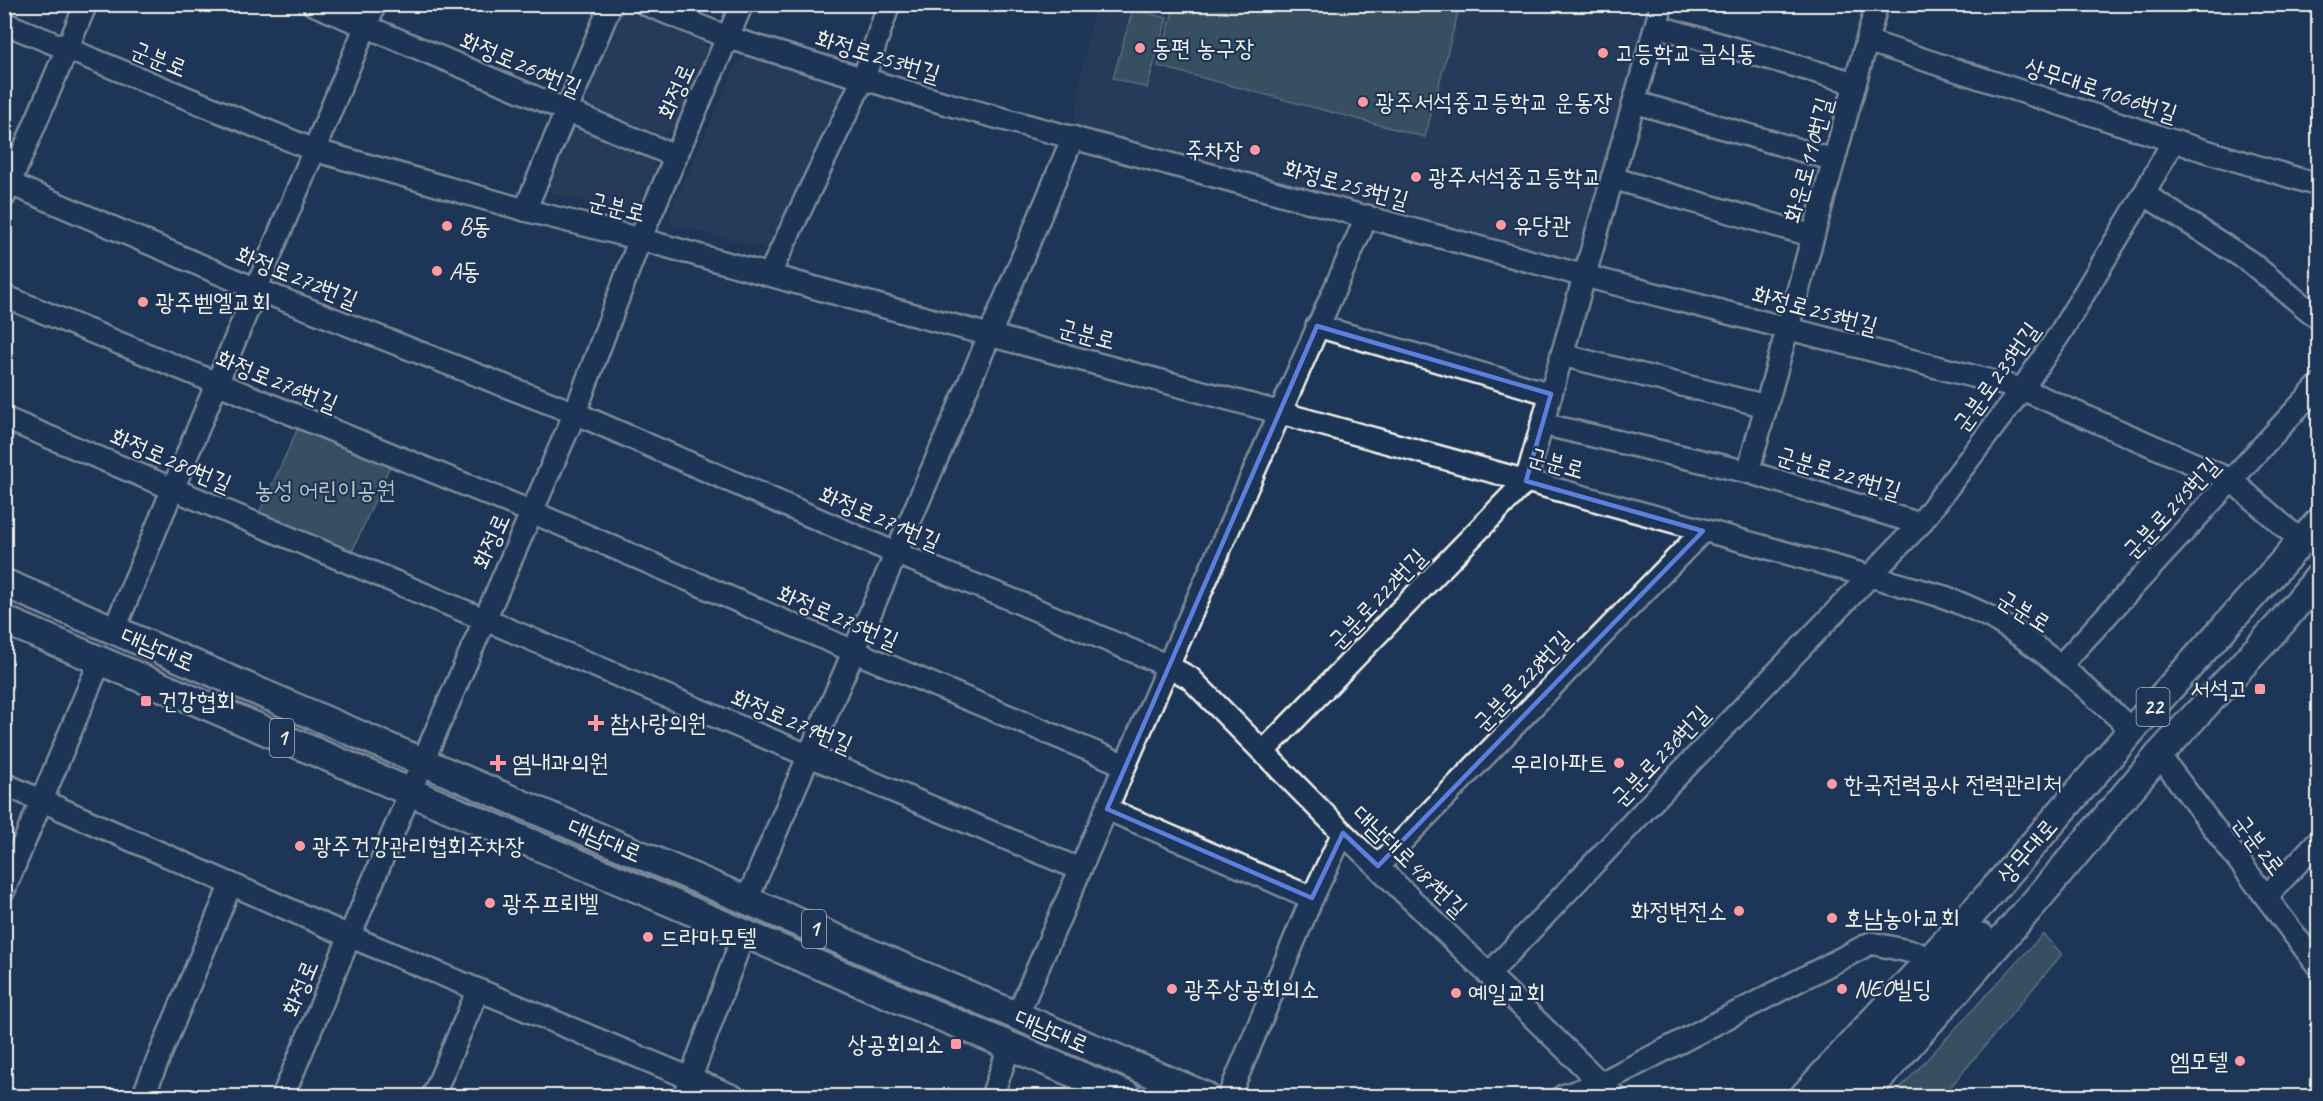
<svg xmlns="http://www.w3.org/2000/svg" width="2323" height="1101" font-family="Caveat,'Poor Story',sans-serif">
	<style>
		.built { fill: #30425c }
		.green { fill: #55716f; stroke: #a4b1ac; stroke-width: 1.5 }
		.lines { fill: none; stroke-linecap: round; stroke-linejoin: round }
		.minor-casing { stroke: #f4f1e8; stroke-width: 26 }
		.major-casing { stroke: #f4f1e8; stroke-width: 32 }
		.minor { stroke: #1d3557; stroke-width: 21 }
		.major { stroke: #1d3557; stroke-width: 27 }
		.marked { fill: none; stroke: #5e7fdd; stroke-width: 4.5; stroke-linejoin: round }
		.poi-dot { fill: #ff9aa2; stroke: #1d3557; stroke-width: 2 }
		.labels { text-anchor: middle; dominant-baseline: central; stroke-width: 4.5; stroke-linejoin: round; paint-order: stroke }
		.shield { fill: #1d3557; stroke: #b4b9bc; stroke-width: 1.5 }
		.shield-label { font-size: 22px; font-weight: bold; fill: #f4f1e8 }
		.poi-label { font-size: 24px; fill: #f4f1e8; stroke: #1d3557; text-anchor: start }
		.street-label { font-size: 24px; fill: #f4f1e8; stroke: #1d3557 }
		.park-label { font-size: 24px; fill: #bcc4be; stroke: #1d3557 }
	</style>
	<rect width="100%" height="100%" fill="#1d3557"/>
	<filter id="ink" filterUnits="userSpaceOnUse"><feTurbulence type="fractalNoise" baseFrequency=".0167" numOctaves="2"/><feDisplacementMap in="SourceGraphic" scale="12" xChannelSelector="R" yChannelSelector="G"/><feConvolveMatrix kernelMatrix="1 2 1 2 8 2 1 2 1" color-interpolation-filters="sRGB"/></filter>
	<g filter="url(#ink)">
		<!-- built -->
		<g class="built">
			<path d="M 1094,5 L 1662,5 L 1585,276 L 1073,137 L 1080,80 Z"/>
			<path d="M 635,8 L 701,37 L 707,51 L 675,128 L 661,135 L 590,105 L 585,93 L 619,13 Z"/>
			<path d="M 748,55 L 839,79 L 844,89 L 776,242 L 765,248 L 671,225 L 668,217 L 738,61 Z"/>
			<path d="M 584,125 L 651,155 L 655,167 L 638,208 L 627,212 L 551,193 L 548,183 L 572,130 Z"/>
		</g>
		<!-- green -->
		<g class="green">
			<path d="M 1175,5 L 1175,4 L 1460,5 L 1425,137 L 1158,66 Z"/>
			<path d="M 1133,9 L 1167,18 L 1147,88 L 1113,78 Z"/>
			<path d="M 299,426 L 390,466 L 351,554 L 259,513 Z"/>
			<path d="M 2043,934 L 2062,954 L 1943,1096 L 1893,1096 Z"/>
		</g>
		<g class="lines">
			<!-- minor casing -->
			<g class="minor-casing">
				<g id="minor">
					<path d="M 313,4 L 675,156"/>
					<path d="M 645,4 L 729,38 L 944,103 L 1585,276 L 2022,389 L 2231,480 L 2302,542"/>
					<path d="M 4,23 L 314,150 L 525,210 L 640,239 L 866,302 L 1281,413 L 1945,597 C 1963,605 1983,612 2000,623 C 2049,652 2090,692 2132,730"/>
					<path d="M 1656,26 L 1855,83"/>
					<path d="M 1867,41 L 2173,141 L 2318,185"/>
					<path d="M 1634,102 L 1834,160"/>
					<path d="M 1612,178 L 1813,236"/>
					<path d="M 4,181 L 256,289 L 575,413 L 895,553 L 1013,600 L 1168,666 L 1190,678 L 1343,833 L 1614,1096"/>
					<path d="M 2144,194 L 2250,262 L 2318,318"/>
					<path d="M 4,197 L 86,4"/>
					<path d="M 525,210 L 611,4"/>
					<path d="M 769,275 L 864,77 L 889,4"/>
					<path d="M 4,296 L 532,512 L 853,651 L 1125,765"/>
					<path d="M 1317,326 L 1551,394"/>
					<path d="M 1562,355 L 1766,406"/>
					<path d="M 4,418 L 1079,869"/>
					<path d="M 1542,424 L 1748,472 L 1920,524"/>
					<path d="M 1748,472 L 1877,4"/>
					<path d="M 114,630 L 375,4"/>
					<path d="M 2060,666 L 2318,386"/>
					<path d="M 1263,752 L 1526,481 L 1662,4"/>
					<path d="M 2159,755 L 2318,966"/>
					<path d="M 4,784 L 349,936 L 733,1096"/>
					<path d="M 1107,809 L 1312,898"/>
					<path d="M 1378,866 L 1703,531"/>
					<path d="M 4,890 L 100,661"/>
					<path d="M 2267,896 L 2318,841"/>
					<path d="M 747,900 C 855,646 967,393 1073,137"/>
					<path d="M 1489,974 L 1655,799 L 1920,524 L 2022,389 L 2059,335 L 2144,194 L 2173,141"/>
					<path d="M 1017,1016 L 1168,666 L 1367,216"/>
					<path d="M 143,1096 L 231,884"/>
					<path d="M 283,1096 L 423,761 L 575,413 L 640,239 L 742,4"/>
					<path d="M 433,1096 L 478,990"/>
					<path d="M 684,1096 L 744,933"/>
					<path d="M 992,1096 L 1010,1045"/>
					<path d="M 1229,1096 L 1312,898 L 1343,833"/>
					<path d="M 1563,1096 L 1601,1083 L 1871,943 L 1917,953"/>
				</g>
			</g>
			<!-- major casing -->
			<g class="major-casing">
				<g id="major">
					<path d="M 4,583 L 1205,1096"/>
					<path d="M 4,620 L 1128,1096"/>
					<path d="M 1804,1096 L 1990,894 L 2132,730 L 2318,523"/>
					<path d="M 1832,1096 L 1981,937"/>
					<path d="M 1864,1096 L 2034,903 L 2159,755 L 2282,622 L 2318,578"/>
				</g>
			</g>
			<!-- minor -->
			<use href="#minor" class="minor"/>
			<!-- major -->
			<use href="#major" class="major"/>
		</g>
	</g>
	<!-- marked area -->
	<path d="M0 0H2323V1101H0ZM 1317,326 L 1551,394 L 1526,481 L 1703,531 L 1378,866 L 1343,833 L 1312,898 L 1107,809 Z" fill="#1d3557" fill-opacity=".55" fill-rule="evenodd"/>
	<path class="marked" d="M 1317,326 L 1551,394 L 1526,481 L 1703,531 L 1378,866 L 1343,833 L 1312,898 L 1107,809 Z"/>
	<!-- markers -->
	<g class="poi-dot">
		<circle cx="1140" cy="48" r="6"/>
		<circle cx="1603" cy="53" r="6"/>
		<circle cx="1363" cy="102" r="6"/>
		<circle cx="1255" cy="150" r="6"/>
		<circle cx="1416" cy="177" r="6"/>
		<circle cx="1501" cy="225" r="6"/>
		<circle cx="447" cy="226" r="6"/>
		<circle cx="437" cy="271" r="6"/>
		<circle cx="143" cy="302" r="6"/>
		<rect x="2254" y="683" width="12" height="12" rx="3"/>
		<rect x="140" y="695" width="12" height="12" rx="3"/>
		<path d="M593 714h6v6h6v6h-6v6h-6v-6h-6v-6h6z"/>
		<path d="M495 754h6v6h6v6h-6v6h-6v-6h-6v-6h6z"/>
		<circle cx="1619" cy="763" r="6"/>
		<circle cx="1832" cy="784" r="6"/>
		<circle cx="300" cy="846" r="6"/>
		<circle cx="490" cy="903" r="6"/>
		<circle cx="1739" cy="911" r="6"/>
		<circle cx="1832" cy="918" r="6"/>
		<circle cx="648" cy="937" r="6"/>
		<circle cx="1172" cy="989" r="6"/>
		<circle cx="1842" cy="989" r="6"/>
		<circle cx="1456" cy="993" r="6"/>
		<rect x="950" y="1038" width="12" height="12" rx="3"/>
		<circle cx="2240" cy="1061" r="6"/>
	</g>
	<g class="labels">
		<!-- shield labels -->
		<g class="shield">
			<rect x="2136.5" y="688" width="33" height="38" rx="4.5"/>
			<rect x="270" y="719" width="24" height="38" rx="4.5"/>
			<rect x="802" y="910" width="24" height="38" rx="4.5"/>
		</g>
		<g class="shield-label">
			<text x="2153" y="707">22</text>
			<text x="282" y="738">1</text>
			<text x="814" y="929">1</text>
		</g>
		<!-- poi labels -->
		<g class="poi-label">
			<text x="1152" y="48">동편 농구장</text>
			<text x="1615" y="53">고등학교 급식동</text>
			<text x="1375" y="102">광주서석중고등학교 운동장</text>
			<text x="1243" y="150" text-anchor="end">주차장</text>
			<text x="1428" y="177">광주서석중고등학교</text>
			<text x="1513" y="225">유당관</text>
			<text x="459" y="226">B동</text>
			<text x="449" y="271">A동</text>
			<text x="155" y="302">광주벧엘교회</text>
			<text x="2248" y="689" text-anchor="end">서석고</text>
			<text x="158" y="701">건강협회</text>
			<text x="610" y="723">참사랑의원</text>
			<text x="512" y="763">염내과의원</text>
			<text x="1607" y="763" text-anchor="end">우리아파트</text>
			<text x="1844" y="784">한국전력공사 전력관리처</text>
			<text x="312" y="846">광주건강관리협회주차장</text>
			<text x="502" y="903">광주프뢰벨</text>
			<text x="1727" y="911" text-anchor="end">화정변전소</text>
			<text x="1844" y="918">호남농아교회</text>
			<text x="660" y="937">드라마모텔</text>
			<text x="1184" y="989">광주상공회의소</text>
			<text x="1854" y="989">NEO빌딩</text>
			<text x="1468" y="993">예일교회</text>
			<text x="944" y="1044" text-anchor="end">상공회의소</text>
			<text x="2228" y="1061" text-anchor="end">엠모텔</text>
		</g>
		<!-- street labels -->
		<g class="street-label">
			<text transform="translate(878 56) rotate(17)">화정로253번길</text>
			<text transform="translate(159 59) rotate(22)">군분로</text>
			<text transform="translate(521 64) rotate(23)">화정로260번길</text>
			<text transform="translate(2101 90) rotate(18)">상무대로1066번길</text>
			<text transform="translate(676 91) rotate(-66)">화정로</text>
			<text transform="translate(1808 160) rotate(-75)">화운로110번길</text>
			<text transform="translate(1346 184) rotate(15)">화정로253번길</text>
			<text transform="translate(617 207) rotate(14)">군분로</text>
			<text transform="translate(297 277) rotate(22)">화정로272번길</text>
			<text transform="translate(1815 310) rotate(15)">화정로253번길</text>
			<text transform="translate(1087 334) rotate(15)">군분로</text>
			<text transform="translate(1996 377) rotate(-54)">군분로235번길</text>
			<text transform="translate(277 381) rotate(22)">화정로276번길</text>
			<text transform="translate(171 460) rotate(23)">화정로280번길</text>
			<text transform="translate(1556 463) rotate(16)">군분로</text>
			<text transform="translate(1839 473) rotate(17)">군분로229번길</text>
			<text transform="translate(2171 508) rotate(-47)">군분로245번길</text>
			<text transform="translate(880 518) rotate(23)">화정로271번길</text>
			<text transform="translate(491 541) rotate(-66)">화정로</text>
			<text transform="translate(1377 599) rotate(-46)">군분로222번길</text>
			<text transform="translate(2024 611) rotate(32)">군분로</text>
			<text transform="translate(838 617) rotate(23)">화정로275번길</text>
			<text transform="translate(158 649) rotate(23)">대남대로</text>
			<text transform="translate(1522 681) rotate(-46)">군분로228번길</text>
			<text transform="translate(792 721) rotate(23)">화정로279번길</text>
			<text transform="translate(1660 756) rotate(-46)">군분로236번길</text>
			<text transform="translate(605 840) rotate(23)">대남대로</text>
			<text transform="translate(2259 845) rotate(53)">군분2로</text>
			<text transform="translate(2027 851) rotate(-49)">상무대로</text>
			<text transform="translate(1410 861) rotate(44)">대남대로487번길</text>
			<text transform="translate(300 988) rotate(-68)">화정로</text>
			<text transform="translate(1052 1031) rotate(23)">대남대로</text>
		</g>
		<!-- park labels -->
		<g class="park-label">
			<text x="325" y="490">농성 어린이공원</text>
		</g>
	</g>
	<!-- margin -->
	<rect width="2323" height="1101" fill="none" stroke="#1d3557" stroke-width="24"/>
	<rect x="12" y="12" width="2299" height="1077" fill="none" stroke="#f4f1e8" stroke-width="2" filter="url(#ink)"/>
</svg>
